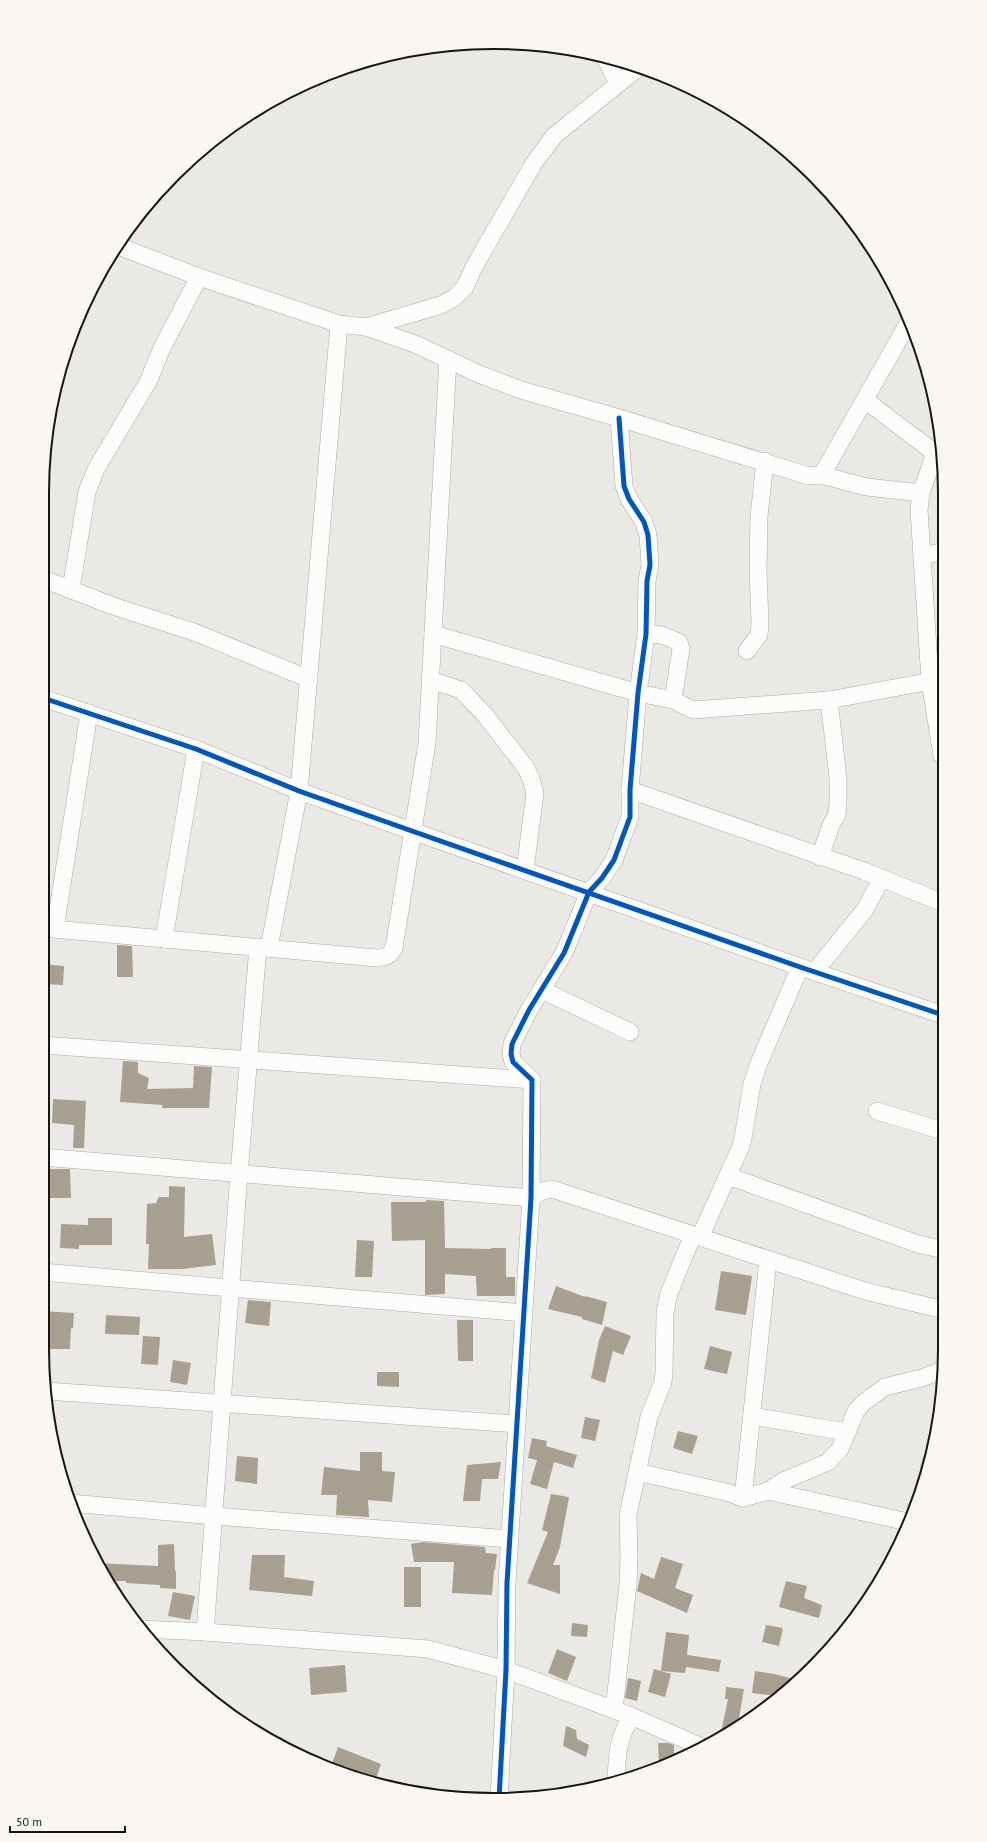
<svg xmlns="http://www.w3.org/2000/svg" width="987" height="1842" font-family="'PT Sans',sans-serif">
	<style>
		.building { fill: #a79f90 }
		.lines { fill: none; stroke-linecap: round; stroke-linejoin: round }
		.minor-casing { stroke: #acaaa8; stroke-width: 18 }
		.minor { stroke: #fcfcfb; stroke-width: 17 }
		.cycleway-casing { stroke: #faf7f2; stroke-width: 8 }
		.cycleway { stroke: #0057b8; stroke-width: 5 }
		.rim { fill: none; stroke: #171615; stroke-width: 2 }
	</style>
	<rect width="100%" height="100%" fill="#ebe9e6"/>
	<!-- building -->
	<g class="building">
		<path d="M 117,945 L 132,946 L 133,977 L 117,977 Z"/>
		<path d="M 42,964 L 64,966 L 63,985 L 42,984 Z"/>
		<path d="M 123,1061 L 138,1062 L 138,1073 L 149,1078 L 147,1089 L 193,1088 L 194,1066 L 212,1067 L 209,1108 L 162,1108 L 162,1105 L 120,1102 Z"/>
		<path d="M 53,1099 L 86,1101 L 84,1148 L 73,1148 L 74,1125 L 52,1123 Z"/>
		<path d="M 48,1169 L 70,1169 L 71,1198 L 48,1198 Z"/>
		<path d="M 169,1186 L 185,1187 L 184,1237 L 212,1234 L 216,1265 L 182,1269 L 148,1269 L 149,1244 L 146,1244 L 147,1204 L 156,1203 L 159,1197 L 169,1197 Z"/>
		<path d="M 426,1200 L 444,1201 L 445,1248 L 491,1249 L 491,1248 L 506,1248 L 506,1277 L 515,1277 L 515,1296 L 477,1296 L 476,1276 L 445,1274 L 445,1294 L 425,1295 L 425,1240 L 392,1241 L 391,1202 L 426,1202 Z"/>
		<path d="M 88,1218 L 112,1218 L 112,1245 L 79,1245 L 79,1249 L 60,1248 L 61,1224 L 88,1225 Z"/>
		<path d="M 357,1240 L 374,1241 L 372,1277 L 355,1277 Z"/>
		<path d="M 721,1271 L 752,1276 L 746,1315 L 715,1310 Z"/>
		<path d="M 556,1286 L 585,1297 L 585,1296 L 607,1302 L 602,1325 L 582,1319 L 582,1317 L 548,1309 Z"/>
		<path d="M 248,1300 L 271,1302 L 269,1326 L 245,1323 Z"/>
		<path d="M 42,1311 L 74,1313 L 73,1328 L 71,1328 L 70,1349 L 42,1349 Z"/>
		<path d="M 106,1315 L 140,1317 L 139,1335 L 105,1334 Z"/>
		<path d="M 457,1320 L 473,1320 L 473,1361 L 458,1361 Z"/>
		<path d="M 605,1326 L 631,1336 L 623,1355 L 613,1351 L 605,1383 L 591,1378 L 599,1340 Z"/>
		<path d="M 143,1336 L 160,1337 L 158,1365 L 141,1364 Z"/>
		<path d="M 710,1346 L 732,1352 L 727,1374 L 704,1369 Z"/>
		<path d="M 173,1360 L 191,1363 L 187,1385 L 170,1382 Z"/>
		<path d="M 377,1372 L 399,1372 L 399,1387 L 377,1386 Z"/>
		<path d="M 585,1417 L 600,1420 L 595,1441 L 581,1438 Z"/>
		<path d="M 678,1431 L 698,1436 L 692,1454 L 673,1448 Z"/>
		<path d="M 532,1438 L 547,1441 L 546,1446 L 577,1455 L 573,1468 L 554,1462 L 547,1489 L 530,1484 L 537,1460 L 528,1458 Z"/>
		<path d="M 360,1452 L 382,1452 L 382,1471 L 395,1472 L 392,1502 L 368,1500 L 369,1517 L 336,1515 L 337,1495 L 321,1495 L 324,1467 L 360,1471 Z"/>
		<path d="M 237,1456 L 258,1458 L 257,1484 L 235,1481 Z"/>
		<path d="M 501,1462 L 498,1479 L 482,1479 L 480,1501 L 463,1501 L 467,1465 Z"/>
		<path d="M 551,1494 L 569,1497 L 560,1547 L 553,1565 L 560,1565 L 560,1594 L 527,1583 L 548,1532 L 542,1530 Z"/>
		<path d="M 422,1542 L 485,1547 L 486,1553 L 497,1554 L 495,1570 L 494,1570 L 492,1595 L 452,1593 L 454,1562 L 414,1562 L 411,1544 Z"/>
		<path d="M 174,1544 L 175,1571 L 176,1571 L 176,1589 L 160,1588 L 160,1585 L 126,1583 L 126,1581 L 107,1581 L 97,1563 L 158,1566 L 158,1545 Z"/>
		<path d="M 252,1555 L 285,1555 L 284,1577 L 314,1581 L 312,1596 L 249,1590 Z"/>
		<path d="M 661,1557 L 683,1564 L 675,1588 L 693,1595 L 687,1613 L 637,1591 L 641,1573 L 654,1579 Z"/>
		<rect x="404" y="1567" width="17" height="40"/>
		<path d="M 786,1581 L 807,1586 L 804,1598 L 822,1605 L 819,1618 L 779,1607 Z"/>
		<path d="M 173,1592 L 195,1596 L 190,1620 L 168,1616 Z"/>
		<path d="M 572,1623 L 588,1625 L 587,1637 L 571,1636 Z"/>
		<path d="M 766,1625 L 783,1628 L 779,1646 L 762,1642 Z"/>
		<path d="M 666,1632 L 689,1635 L 687,1655 L 721,1660 L 719,1672 L 686,1667 L 685,1673 L 661,1671 Z"/>
		<path d="M 557,1649 L 576,1657 L 567,1681 L 548,1673 Z"/>
		<path d="M 345,1665 L 347,1692 L 311,1695 L 309,1668 Z"/>
		<path d="M 654,1669 L 671,1674 L 665,1697 L 648,1692 Z"/>
		<path d="M 755,1671 L 774,1674 L 798,1680 L 778,1696 L 752,1693 Z"/>
		<path d="M 628,1678 L 641,1681 L 637,1701 L 625,1698 Z"/>
		<path d="M 726,1687 L 744,1689 L 739,1718 L 749,1720 L 720,1737 L 728,1699 L 725,1699 Z"/>
		<path d="M 566,1726 L 576,1730 L 577,1739 L 589,1745 L 586,1757 L 563,1746 Z"/>
		<path d="M 658,1743 L 668,1743 L 674,1745 L 674,1761 L 668,1765 L 659,1765 Z"/>
		<path d="M 338,1747 L 381,1764 L 374,1784 L 330,1769 Z"/>
	</g>
	<g class="lines">
		<!-- minor casing -->
		<g class="minor-casing">
			<g id="minor">
				<path d="M 604,56 L 618,83"/>
				<path d="M 118,246 L 199,277 L 339,324 L 366,327 L 415,344 L 479,374 L 521,390 L 619,418 L 809,476 L 821,475 L 828,464 L 910,320"/>
				<path d="M 366,327 L 441,305 L 454,298 L 465,287 L 475,265 L 534,163 L 555,135 L 638,68"/>
				<path d="M 865,400 L 935,453 L 941,456"/>
				<path d="M 935,453 L 921,493 L 919,510 L 930,681 L 942,756"/>
				<path d="M 821,475 L 867,487 L 921,493"/>
				<path d="M 922,556 L 941,552"/>
				<path d="M 43,579 L 113,606 L 194,632 L 309,679"/>
				<path d="M 71,589 L 87,492 L 96,469 L 148,382 L 162,348 L 199,277"/>
				<path d="M 433,634 L 638,693 L 673,700"/>
				<path d="M 646,634 L 662,635 L 679,642 L 681,649 L 673,700 L 693,710 L 829,700 L 942,679"/>
				<path d="M 747,651 L 759,635 L 760,623 L 758,570 L 759,516 L 765,461"/>
				<path d="M 430,680 L 461,690 L 468,697 L 485,715 L 526,768 L 531,779 L 535,793 L 525,870"/>
				<path d="M 43,698 L 196,749 L 299,791 L 412,831 L 800,967 L 943,1015"/>
				<path d="M 630,790 L 864,871 L 943,903"/>
				<path d="M 820,857 L 831,825 L 837,815 L 838,801 L 838,778 L 829,700"/>
				<path d="M 42,928 L 377,958 C 386,957 389,956 394,948 L 427,743 L 448,359"/>
				<path d="M 55,929 L 89,713"/>
				<path d="M 164,939 L 196,749"/>
				<path d="M 269,948 L 299,791 L 339,324"/>
				<path d="M 815,971 L 864,911 L 882,878"/>
				<path d="M 542,990 L 630,1032"/>
				<path d="M 42,1045 L 532,1080"/>
				<path d="M 877,1111 L 943,1131"/>
				<path d="M 42,1157 L 531,1198 L 542,1191 L 552,1189 L 865,1291 L 944,1310"/>
				<path d="M 728,1176 L 918,1244 L 944,1250"/>
				<path d="M 700,1237 L 742,1144 L 752,1084 L 759,1063 L 800,967"/>
				<path d="M 42,1272 L 524,1313"/>
				<path d="M 46,1391 L 517,1424"/>
				<path d="M 752,1416 L 846,1432"/>
				<path d="M 929,1468 L 930,1463"/>
				<path d="M 637,1472 L 726,1492 L 743,1498 L 768,1491 L 783,1481 L 828,1462 L 840,1449 L 856,1411 L 863,1403 L 885,1387 L 921,1378 L 944,1370"/>
				<path d="M 768,1491 L 908,1522"/>
				<path d="M 743,1498 L 768,1260"/>
				<path d="M 70,1503 L 214,1516 L 510,1539"/>
				<path d="M 140,1629 L 205,1632 L 428,1649 L 506,1670 L 631,1716 L 702,1747"/>
				<path d="M 205,1632 L 239,1174 L 258,947"/>
				<path d="M 614,1710 L 628,1585 L 629,1556 L 628,1515 L 649,1417 L 663,1382 L 664,1373 L 665,1312 L 669,1293 L 693,1235"/>
				<path d="M 616,1783 C 617,1754 617,1742 631,1716"/>
				<path d="M 499,1799 L 506,1670 L 507,1583 L 531,1198 L 532,1080 L 513,1062 L 511,1054 L 512,1044 L 529,1010 L 564,953 L 589,892 L 602,878 L 614,860 L 630,817 L 630,790 L 638,693 L 646,634 L 647,581 L 650,565 L 648,535 L 644,522 L 629,499 L 624,486 L 619,418"/>
			</g>
		</g>
		<!-- minor -->
		<use href="#minor" class="minor"/>
		<!-- cycleway casing -->
		<g class="cycleway-casing">
			<g id="cycleway">
				<path d="M 43,698 L 196,749 L 299,791 L 412,831 L 800,967 L 943,1015"/>
				<path d="M 499,1799 L 506,1670 L 507,1583 L 531,1198 L 532,1080 L 513,1062 L 511,1054 L 512,1044 L 529,1010 L 564,953 L 589,892 L 602,878 L 614,860 L 630,817 L 630,790 L 638,693 L 646,634 L 647,581 L 650,565 L 648,535 L 644,522 L 629,499 L 624,486 L 619,418"/>
			</g>
		</g>
		<!-- cycleway -->
		<use href="#cycleway" class="cycleway"/>
	</g>
	<!-- crop -->
	<path d="M0 0H987V1842H0ZM493 49H494A444 444 0 0 1 938 493V1349A444 444 0 0 1 494 1793H493A444 444 0 0 1 49 1349V493A444 444 0 0 1 493 49Z" fill="#faf7f2" fill-rule="evenodd"/>
	<path class="rim" d="M493 49H494A444 444 0 0 1 938 493V1349A444 444 0 0 1 494 1793H493A444 444 0 0 1 49 1349V493A444 444 0 0 1 493 49Z"/>
	<!-- scale -->
	<path d="M10 1826v6h115v-6" fill="none" stroke="#171615" stroke-width="2"/>
	<text x="16" y="1826" font-size="12" fill="#171615" stroke="#faf7f2" stroke-width="3" paint-order="stroke">50 m</text>
</svg>
